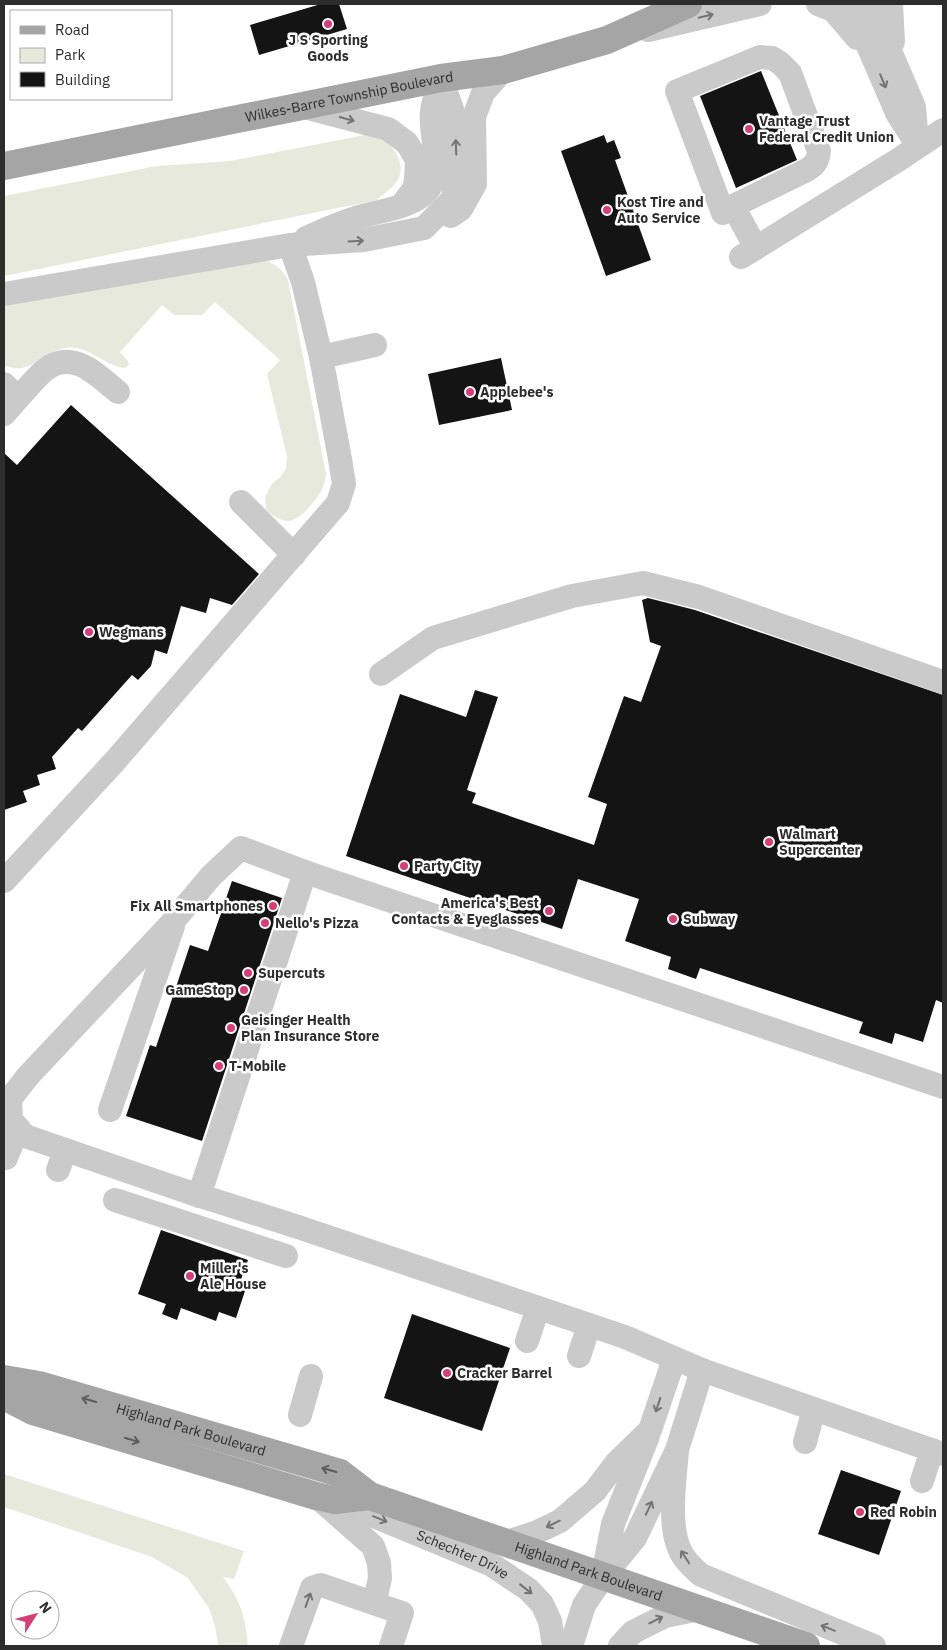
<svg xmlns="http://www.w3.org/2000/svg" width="947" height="1650" font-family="'IBM Plex Sans',sans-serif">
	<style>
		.green { fill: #e7e9dc }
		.building { fill: #141414 }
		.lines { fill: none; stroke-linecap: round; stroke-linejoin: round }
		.minor { stroke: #cacaca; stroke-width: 24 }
		.major { stroke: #a5a5a5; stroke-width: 28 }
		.oneway { stroke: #747474 }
		.oneway2 { stroke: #5d5d5d }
		.poi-dot { fill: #d53e78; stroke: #fff; stroke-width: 2 }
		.labels { text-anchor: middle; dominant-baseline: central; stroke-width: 5; stroke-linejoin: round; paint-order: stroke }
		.poi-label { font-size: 14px; font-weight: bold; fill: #2d2d2d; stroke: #fff; text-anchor: start }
		.street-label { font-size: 14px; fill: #2d2d2d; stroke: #fff }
	</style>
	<rect width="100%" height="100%" fill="#fff"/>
	<!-- green -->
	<g class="green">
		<path d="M 365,135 C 370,136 376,136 380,138 C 395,145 407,166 397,181 C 393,188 383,194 377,200 L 4,276 L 4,196 L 157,166 L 230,161 Z"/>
		<path d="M 265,261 C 276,264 283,270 288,280 L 326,474 C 325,480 324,487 320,493 C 314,502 299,522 287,521 C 278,520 272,515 266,509 L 265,497 L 271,485 L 281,476 L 286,469 L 287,456 L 267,374 L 280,360 L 215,302 L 202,315 L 174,315 L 162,305 L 120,352 L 127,360 L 129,365 L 124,368 C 103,365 88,344 65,348 C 41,353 29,377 4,365 L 4,304 Z"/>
		<path d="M 4,1474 L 244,1551 L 234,1579 L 223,1577 C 241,1602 245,1615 248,1646 L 218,1646 L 215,1626 L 209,1608 L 188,1578 L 152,1557 L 4,1507 Z"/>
	</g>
	<!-- building -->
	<g class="building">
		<path d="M 321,4 L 339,4 L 347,29 L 259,55 L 250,25 Z"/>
		<path d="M 761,71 L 797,160 L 736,188 L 700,96 Z"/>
		<path d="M 604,135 L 607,143 L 614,140 L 621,158 L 615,160 L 651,260 L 606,276 L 561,151 Z"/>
		<path d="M 501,358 L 512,410 L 439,425 L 428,374 Z"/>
		<path d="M 71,405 L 259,574 L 232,605 L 210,598 L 206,613 L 181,606 L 167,654 L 155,650 L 151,666 L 138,680 L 132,675 L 82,731 L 78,728 L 52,757 L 56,769 L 37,775 L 40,785 L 23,791 L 27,802 L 4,810 L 4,453 L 17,465 Z"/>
		<path d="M 648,598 L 695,610 L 943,695 L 943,1003 L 936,1000 L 923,1042 L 895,1033 L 892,1044 L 859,1033 L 863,1022 L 700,968 L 696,979 L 668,969 L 671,957 L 625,941 L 639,899 L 578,879 L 562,929 L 346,856 L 400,694 L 466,717 L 475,690 L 498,697 L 467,790 L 476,793 L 472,803 L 594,845 L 607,804 L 588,797 L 624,696 L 641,702 L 661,646 L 650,642 L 642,600 Z"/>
		<path d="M 232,881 L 282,898 L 202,1141 L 126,1116 L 150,1045 L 156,1047 L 190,945 L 208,951 Z"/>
		<path d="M 161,1230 L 248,1260 L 239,1285 L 246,1288 L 236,1318 L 219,1312 L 216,1321 L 181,1308 L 177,1320 L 162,1314 L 166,1304 L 138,1294 Z"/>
		<path d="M 412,1314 L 510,1348 L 482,1431 L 384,1398 Z"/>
		<path d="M 841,1470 L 901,1491 L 879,1555 L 818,1534 Z"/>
	</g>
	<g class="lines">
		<!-- minor -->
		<g class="minor">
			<path d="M 818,4 L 833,10 L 857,38"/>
			<path d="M 850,4 L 897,113 L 918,146"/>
			<path d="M 870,4 L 914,107 L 917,142"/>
			<path d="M 891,4 L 893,42"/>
			<path d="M 648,30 L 760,4"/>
			<path d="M 300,106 L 388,129 L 407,143 L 417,160 L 416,180 L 414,189 L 402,205"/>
			<path d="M 733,206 L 805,171 C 814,166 818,162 819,151 L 790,73 L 780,63 L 772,58 L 760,57 L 677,91 L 723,213 L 733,206 L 756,248"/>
			<path d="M 451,216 L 461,209 L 475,184 L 474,117 L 483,93 L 503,70"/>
			<path d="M 306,238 C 322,231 339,223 356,218 C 386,208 437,208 436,164 C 436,147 430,129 432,111 C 433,100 438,89 441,78"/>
			<path d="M 741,257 L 898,160 L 943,130"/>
			<path d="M 4,294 L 290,245 L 364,240 L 424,228 L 453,199 L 456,179 L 456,142 L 452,109 L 441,78"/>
			<path d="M 321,357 L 375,345"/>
			<path d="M 4,384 L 18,398 L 4,414"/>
			<path d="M 18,398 C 27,389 35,378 45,370 C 72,348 97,375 118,392"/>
			<path d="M 241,502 L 294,555"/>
			<path d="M 381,674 L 433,638 L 572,596 L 643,583 L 699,597 L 943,682"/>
			<path d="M 4,881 L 115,761 L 338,503 L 344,484 L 340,459 L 321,357 L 303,282 L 290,245"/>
			<path d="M 943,1087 L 305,872 L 241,848 L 211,876 L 170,925 L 28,1076 L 10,1099 L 11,1120 L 25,1136 L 185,1191 L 295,1226 L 625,1337 L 702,1370 L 943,1454"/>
			<path d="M 110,1110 L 173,926"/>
			<path d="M 6,1158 L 18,1128"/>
			<path d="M 58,1170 L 65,1150"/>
			<path d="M 199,1196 L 305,872"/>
			<path d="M 115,1200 L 286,1256"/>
			<path d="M 527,1341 L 538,1308"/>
			<path d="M 579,1356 L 589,1325"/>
			<path d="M 300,1415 L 311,1376"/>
			<path d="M 805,1442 L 814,1409"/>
			<path d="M 677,1450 C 675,1478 668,1522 679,1548 C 683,1559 692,1567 701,1575 L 874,1646"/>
			<path d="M 922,1481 L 932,1450"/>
			<path id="s1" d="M 335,1500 L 492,1565 L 529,1590 L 542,1604 L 550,1621 L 554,1646"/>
			<path d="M 323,1502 L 373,1546 L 379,1563 L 380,1578 L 377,1592"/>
			<path d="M 504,1543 L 535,1533 L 560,1521 L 595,1491 L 617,1462 L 650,1430 L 674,1359"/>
			<path d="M 603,1575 L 613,1524 L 648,1436"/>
			<path d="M 291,1646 L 312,1588 L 321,1585 L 402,1613 L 391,1646"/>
			<path d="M 571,1646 L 584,1605 L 603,1577 L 635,1538 L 677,1450 L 702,1370"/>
			<path d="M 620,1646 L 633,1632 L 665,1616 L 700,1609"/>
		</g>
		<!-- major -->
		<g class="major">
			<path id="s2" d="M 4,166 L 441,78 L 503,70 L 607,40 L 688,4"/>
			<path id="s3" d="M 4,1379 L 39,1385 L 340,1473 L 370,1496 L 806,1646"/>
			<path d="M 4,1396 L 33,1411 L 316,1496 L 335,1500 L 370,1496"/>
		</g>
	</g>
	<!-- one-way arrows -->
	<defs><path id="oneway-shaft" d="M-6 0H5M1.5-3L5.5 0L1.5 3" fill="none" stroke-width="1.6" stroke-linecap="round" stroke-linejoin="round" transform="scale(1.25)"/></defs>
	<g class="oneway">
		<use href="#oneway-shaft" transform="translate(706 16) rotate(-13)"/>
		<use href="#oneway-shaft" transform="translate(883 81) rotate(67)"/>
		<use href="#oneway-shaft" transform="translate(347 119) rotate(16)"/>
		<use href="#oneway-shaft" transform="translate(456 147) rotate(-92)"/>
		<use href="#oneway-shaft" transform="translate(356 241) rotate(-3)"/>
		<use href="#oneway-shaft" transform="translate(658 1405) rotate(108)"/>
		<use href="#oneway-shaft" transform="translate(649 1508) rotate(-65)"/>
		<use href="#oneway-shaft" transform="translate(380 1519) rotate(22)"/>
		<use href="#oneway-shaft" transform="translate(553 1524) rotate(154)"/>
		<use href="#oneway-shaft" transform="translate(685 1557) rotate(-123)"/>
		<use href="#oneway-shaft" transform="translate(526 1589) rotate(38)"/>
		<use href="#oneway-shaft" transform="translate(308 1600) rotate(-70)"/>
		<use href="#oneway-shaft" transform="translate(656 1620) rotate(-26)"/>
		<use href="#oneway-shaft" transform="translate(828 1628) rotate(-158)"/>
	</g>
	<g class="oneway2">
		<use href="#oneway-shaft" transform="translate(89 1400) rotate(-164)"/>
		<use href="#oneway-shaft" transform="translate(132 1440) rotate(17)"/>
		<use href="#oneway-shaft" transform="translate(329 1470) rotate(-164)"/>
	</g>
	<!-- markers -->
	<g class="poi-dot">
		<circle cx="328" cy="24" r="5"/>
		<circle cx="749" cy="129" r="5"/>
		<circle cx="607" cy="210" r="5"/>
		<circle cx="470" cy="392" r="5"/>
		<circle cx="89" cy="632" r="5"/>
		<circle cx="769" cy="842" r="5"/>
		<circle cx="404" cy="866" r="5"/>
		<circle cx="273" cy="906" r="5"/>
		<circle cx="549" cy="911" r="5"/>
		<circle cx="673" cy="919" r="5"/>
		<circle cx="265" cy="923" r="5"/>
		<circle cx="248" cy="973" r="5"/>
		<circle cx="244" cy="990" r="5"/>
		<circle cx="231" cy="1028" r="5"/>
		<circle cx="219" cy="1066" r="5"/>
		<circle cx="190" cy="1276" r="5"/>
		<circle cx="447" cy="1373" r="5"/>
		<circle cx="860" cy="1512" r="5"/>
	</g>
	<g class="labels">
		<!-- poi labels -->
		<g class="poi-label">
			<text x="328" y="40" text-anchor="middle">J S Sporting<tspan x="328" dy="16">Goods</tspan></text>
			<text x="759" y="121">Vantage Trust<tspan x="759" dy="16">Federal Credit Union</tspan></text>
			<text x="617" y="202">Kost Tire and<tspan x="617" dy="16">Auto Service</tspan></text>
			<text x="480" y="392">Applebee's</text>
			<text x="99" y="632">Wegmans</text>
			<text x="779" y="834">Walmart<tspan x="779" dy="16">Supercenter</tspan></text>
			<text x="414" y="866">Party City</text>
			<text x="539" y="903" text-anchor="end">America's Best<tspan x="539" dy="16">Contacts &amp; Eyeglasses</tspan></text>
			<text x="263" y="906" text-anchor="end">Fix All Smartphones</text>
			<text x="683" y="919">Subway</text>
			<text x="275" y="923">Nello's Pizza</text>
			<text x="258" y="973">Supercuts</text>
			<text x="234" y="990" text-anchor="end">GameStop</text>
			<text x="241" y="1020">Geisinger Health<tspan x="241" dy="16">Plan Insurance Store</tspan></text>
			<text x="229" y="1066">T-Mobile</text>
			<text x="200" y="1268">Miller's<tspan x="200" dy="16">Ale House</tspan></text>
			<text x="457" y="1373">Cracker Barrel</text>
			<text x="870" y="1512">Red Robin</text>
		</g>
		<!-- street labels -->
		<g class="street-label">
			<text stroke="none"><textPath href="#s2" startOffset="352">Wilkes-Barre Township Boulevard</textPath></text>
			<text stroke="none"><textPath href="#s3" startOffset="194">Highland Park Boulevard</textPath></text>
			<text stroke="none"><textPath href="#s1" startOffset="139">Schechter Drive</textPath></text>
			<text stroke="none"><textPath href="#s3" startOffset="618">Highland Park Boulevard</textPath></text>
		</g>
	</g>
	<!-- border -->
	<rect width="947" height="1650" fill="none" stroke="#2d2d2d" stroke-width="10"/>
	<!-- legend -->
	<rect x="10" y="10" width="162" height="90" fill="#ffffff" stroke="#ababab"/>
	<rect x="20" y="26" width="25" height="8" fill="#a5a5a5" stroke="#ababab"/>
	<text x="55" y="35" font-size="15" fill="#2d2d2d">Road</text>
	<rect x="20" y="48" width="25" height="15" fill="#e7e9dc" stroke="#ababab"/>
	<text x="55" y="60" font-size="15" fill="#2d2d2d">Park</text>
	<rect x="20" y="72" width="25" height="15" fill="#141414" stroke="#ababab"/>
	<text x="55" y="85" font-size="15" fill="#2d2d2d">Building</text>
	<!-- north arrow -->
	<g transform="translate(35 1615) rotate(54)"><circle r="24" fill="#ffffff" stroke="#ababab"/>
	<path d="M0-4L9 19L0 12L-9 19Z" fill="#d53e78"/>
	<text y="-8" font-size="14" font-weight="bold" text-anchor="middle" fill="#2d2d2d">N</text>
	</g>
</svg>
